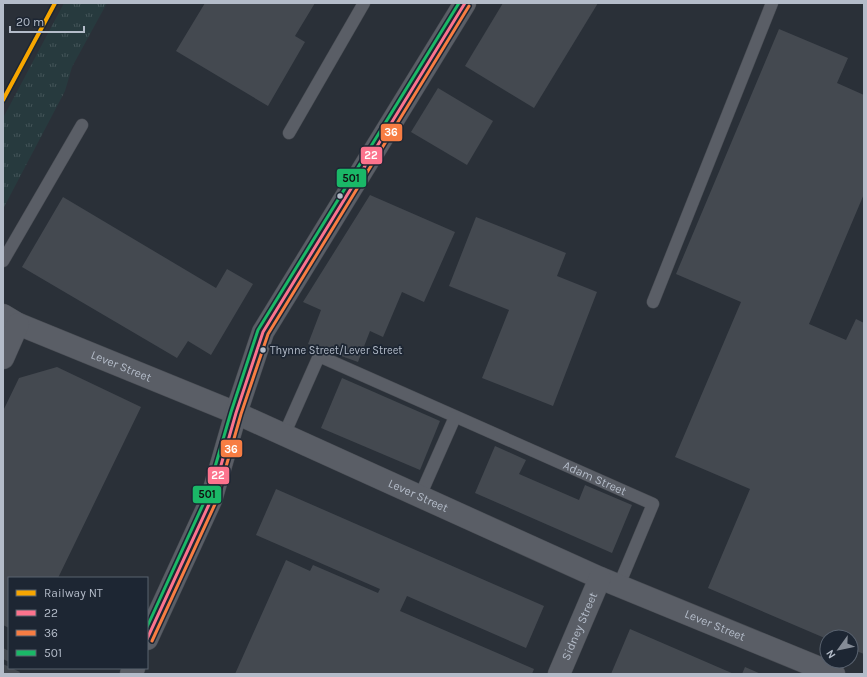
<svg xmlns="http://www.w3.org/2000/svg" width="867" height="677" font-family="Karla,sans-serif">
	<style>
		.grass { fill: url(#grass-tufts) }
		.building { fill: #444950 }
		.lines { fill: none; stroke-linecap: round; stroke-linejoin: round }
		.service-casing { stroke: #484c53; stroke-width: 13 }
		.minor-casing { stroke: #484c53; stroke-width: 23 }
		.tertiary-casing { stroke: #484c53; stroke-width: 23 }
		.service { stroke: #5a5e66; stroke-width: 12 }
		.minor { stroke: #5a5e66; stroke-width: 22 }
		.tertiary { stroke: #5a5e66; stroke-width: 22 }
		.bus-1-casing { stroke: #1d2633; stroke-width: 6 }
		.bus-2-casing { stroke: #1d2633; stroke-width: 6 }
		.bus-3-casing { stroke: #1d2633; stroke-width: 6 }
		.bus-1 { stroke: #fc738d; stroke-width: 3 }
		.bus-2 { stroke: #f77d43; stroke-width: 3 }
		.bus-3 { stroke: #1ab867; stroke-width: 3 }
		.rail-1-casing { stroke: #1d2633; stroke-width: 7 }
		.rail-1 { stroke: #f7a600; stroke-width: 4 }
		.bus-dot { fill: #b4bcc9; stroke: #1d2633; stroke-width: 1.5 }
		.labels { text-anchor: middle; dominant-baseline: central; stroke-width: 3.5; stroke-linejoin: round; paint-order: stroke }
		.bus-label { font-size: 11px; fill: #b4bcc9; stroke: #1d2633; text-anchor: start }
		.street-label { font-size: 12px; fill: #b4bcc9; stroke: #1d2633 }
		.line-badge { stroke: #1d2633; stroke-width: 1.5 }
		.badge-label { font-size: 11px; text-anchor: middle; font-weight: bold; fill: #fff }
		.pale-badge-label { font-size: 11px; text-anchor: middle; font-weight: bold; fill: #111 }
	</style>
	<defs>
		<pattern id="grass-tufts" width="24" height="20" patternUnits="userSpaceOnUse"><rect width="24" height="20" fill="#273a3e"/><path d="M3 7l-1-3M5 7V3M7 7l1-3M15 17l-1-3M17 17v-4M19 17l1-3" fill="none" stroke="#445559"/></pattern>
	</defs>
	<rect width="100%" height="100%" fill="#2a3038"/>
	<!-- grass -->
	<path class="grass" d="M 64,3 L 107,3 L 72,67 L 65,91 L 3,209 L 3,118 Z"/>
	<!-- building -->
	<g class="building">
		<path d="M 205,3 L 315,3 L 295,36 L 305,42 L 268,106 L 176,51 Z"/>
		<path d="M 503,3 L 598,3 L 534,108 L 465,66 Z"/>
		<path d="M 779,29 L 848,58 L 837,83 L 864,95 L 864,194 L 809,324 L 846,340 L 856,319 L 864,323 L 864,654 L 851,649 L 851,637 L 827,637 L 827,639 L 708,588 L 750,489 L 675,457 L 741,302 L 676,274 Z"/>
		<path d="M 438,88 L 493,121 L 467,165 L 411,132 Z"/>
		<path d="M 370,195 L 455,232 L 424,302 L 402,292 L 383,337 L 370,331 L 358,362 L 308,344 L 321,310 L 303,302 Z"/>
		<path d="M 63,197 L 216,288 L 227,269 L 253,284 L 211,355 L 188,341 L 177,358 L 22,267 Z"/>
		<path d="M 476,217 L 566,253 L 557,276 L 597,292 L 553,406 L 482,378 L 509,310 L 449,286 Z"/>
		<path d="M 57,367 L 141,407 L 58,578 L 9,578 L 9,628 L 3,625 L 3,411 L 19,378 Z"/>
		<path d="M 342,378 L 440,421 L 420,470 L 321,428 Z"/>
		<path d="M 495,446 L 526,460 L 519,474 L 579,500 L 585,485 L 632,505 L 612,553 L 475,493 Z"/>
		<path d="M 276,489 L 544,606 L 526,648 L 407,596 L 400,611 L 534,669 L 532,674 L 235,674 L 286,560 L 310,571 L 313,565 L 378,593 L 380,589 L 256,535 Z"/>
		<path d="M 630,629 L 734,674 L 611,674 Z"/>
		<path d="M 3,648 L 9,651 L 9,662 L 3,659 Z"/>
		<path d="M 3,664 L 20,672 L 19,674 L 3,674 Z"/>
		<path d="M 745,667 L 761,674 L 742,674 Z"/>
	</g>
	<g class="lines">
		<!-- service casing -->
		<g class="service-casing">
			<g id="service">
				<path d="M 289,133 L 364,3"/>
				<path d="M 3,261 L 82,125"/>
				<path d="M 653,302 L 772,3"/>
				<path id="s1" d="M 284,435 L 319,356 L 653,504 L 619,585"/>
				<path d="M 420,496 L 455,417"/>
			</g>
		</g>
		<!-- minor casing -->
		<g class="minor-casing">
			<g id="minor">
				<path id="s2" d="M 3,315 L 18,324 L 236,413 L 600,578 L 834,674"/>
				<path d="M 3,358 L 18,324"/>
				<path id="s3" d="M 559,674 L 600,578"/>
			</g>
		</g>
		<!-- tertiary casing -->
		<g class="tertiary-casing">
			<g id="tertiary">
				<path d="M 147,639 L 211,500 L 236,413 L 263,332 L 465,3"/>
				<path d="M 131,674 L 134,668"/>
			</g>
		</g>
		<!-- service -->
		<use href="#service" class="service"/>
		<!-- minor -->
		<use href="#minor" class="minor"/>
		<!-- tertiary -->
		<use href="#tertiary" class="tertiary"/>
		<!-- bus-1 casing -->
		<g class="bus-1-casing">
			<path id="bus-1" d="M 147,639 L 211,500 L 236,413 L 263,332 L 465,3"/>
		</g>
		<!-- bus-2 casing -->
		<g class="bus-2-casing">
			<path id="bus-2" d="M 152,641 L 216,502 L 241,414 L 268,334 L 469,6"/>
		</g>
		<!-- bus-3 casing -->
		<g class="bus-3-casing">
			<path id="bus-3" d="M 147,627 L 206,498 L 231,412 L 258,330 L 459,3"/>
		</g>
		<!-- bus-1 -->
		<use href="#bus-1" class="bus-1"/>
		<!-- bus-2 -->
		<use href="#bus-2" class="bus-2"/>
		<!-- bus-3 -->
		<use href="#bus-3" class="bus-3"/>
		<!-- rail-1 casing -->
		<g class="rail-1-casing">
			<path id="rail-1" d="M 3,100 L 55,3"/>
		</g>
		<!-- rail-1 -->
		<use href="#rail-1" class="rail-1"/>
	</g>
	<!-- markers -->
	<g class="bus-dot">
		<circle cx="340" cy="196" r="3.5"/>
		<circle cx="263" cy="350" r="3.5"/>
	</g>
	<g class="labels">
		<!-- bus labels -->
		<g class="bus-label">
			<text x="270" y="350">Thynne Street/Lever Street</text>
		</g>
		<!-- street labels -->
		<g class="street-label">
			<text stroke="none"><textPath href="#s2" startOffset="129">Lever Street</textPath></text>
			<text stroke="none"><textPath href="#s1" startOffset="388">Adam Street</textPath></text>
			<text stroke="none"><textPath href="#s2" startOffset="453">Lever Street</textPath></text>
			<text stroke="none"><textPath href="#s2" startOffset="777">Lever Street</textPath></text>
			<text stroke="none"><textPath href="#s3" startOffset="52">Sidney Street</textPath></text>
		</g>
	</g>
	<g class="line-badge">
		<rect x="380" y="123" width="23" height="19" rx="4" fill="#f77d43"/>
		<rect x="360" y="146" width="23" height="19" rx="4" fill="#fc738d"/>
		<rect x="336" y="168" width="31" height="20" rx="4" fill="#1ab867"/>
		<rect x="220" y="439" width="23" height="19" rx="4" fill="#f77d43"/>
		<rect x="207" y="466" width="23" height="19" rx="4" fill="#fc738d"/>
		<rect x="192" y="485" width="30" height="19" rx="4" fill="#1ab867"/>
	</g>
	<g class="badge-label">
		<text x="391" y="136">36</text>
		<text x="371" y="159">22</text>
		<text x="231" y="453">36</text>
		<text x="218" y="479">22</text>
	</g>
	<g class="pale-badge-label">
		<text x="351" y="182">501</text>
		<text x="207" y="498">501</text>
	</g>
	<!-- border -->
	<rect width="867" height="677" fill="none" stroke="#b4bcc9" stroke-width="8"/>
	<!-- legend -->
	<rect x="8" y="577" width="140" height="92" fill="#1d2633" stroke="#59626f"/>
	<rect x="16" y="590" width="20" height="6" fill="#f7a600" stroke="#59626f"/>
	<text x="44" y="597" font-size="12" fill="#b4bcc9">Railway NT</text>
	<rect x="16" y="610" width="20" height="6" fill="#fc738d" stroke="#59626f"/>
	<text x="44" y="617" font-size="12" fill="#b4bcc9">22</text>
	<rect x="16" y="630" width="20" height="6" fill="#f77d43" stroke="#59626f"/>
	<text x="44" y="637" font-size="12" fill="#b4bcc9">36</text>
	<rect x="16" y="650" width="20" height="6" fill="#1ab867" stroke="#59626f"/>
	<text x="44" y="657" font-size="12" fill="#b4bcc9">501</text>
	<!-- north arrow -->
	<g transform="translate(839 649) rotate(237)"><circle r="19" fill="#1d2633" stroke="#59626f"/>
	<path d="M0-3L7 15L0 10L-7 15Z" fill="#848b96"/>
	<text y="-6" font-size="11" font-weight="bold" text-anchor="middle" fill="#b4bcc9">N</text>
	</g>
	<!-- scale -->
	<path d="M10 26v6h74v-6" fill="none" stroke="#b4bcc9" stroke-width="2"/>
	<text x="16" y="26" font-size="12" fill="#b4bcc9" stroke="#1d2633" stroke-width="3" paint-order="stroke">20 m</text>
</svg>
